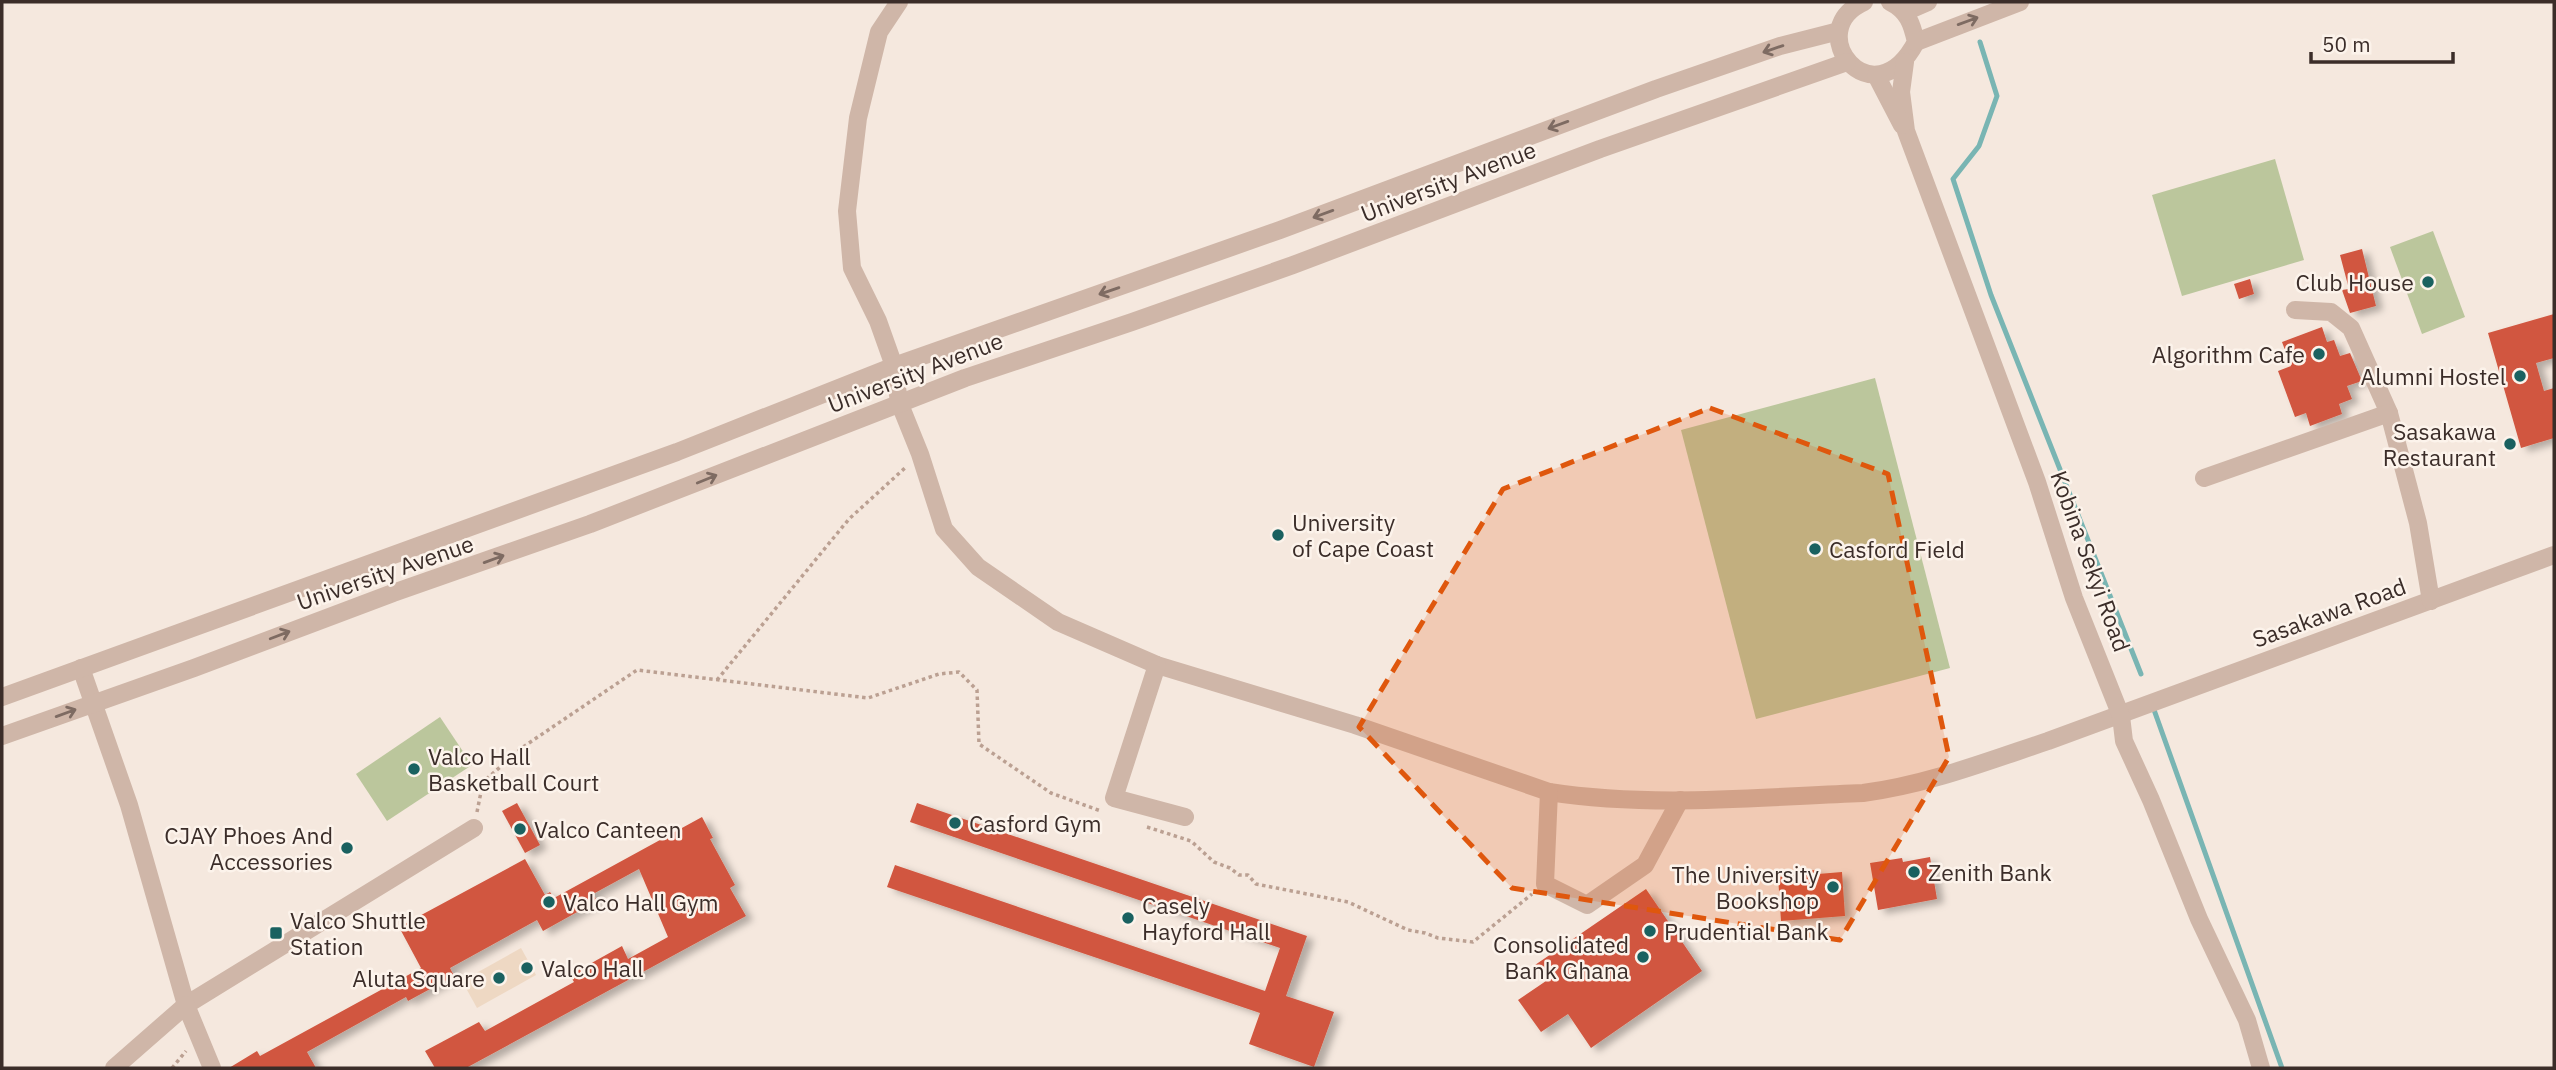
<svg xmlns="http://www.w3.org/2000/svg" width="2556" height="1070" font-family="'IBM Plex Sans',sans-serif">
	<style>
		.green { fill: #bbc69c }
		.plaza { fill: #eed8c3 }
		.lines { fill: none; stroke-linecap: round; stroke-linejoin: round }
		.stream { stroke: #79b5b3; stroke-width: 5 }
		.building { fill: #d1563f; filter: url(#shadow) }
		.path { stroke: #bba092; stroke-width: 3.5; stroke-dasharray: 3.5 3.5; stroke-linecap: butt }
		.minor { stroke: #cfb6a8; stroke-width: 18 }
		.oneway { stroke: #7e6b62 }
		.marked { fill: #df570d; fill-opacity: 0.2; stroke: #df570d; stroke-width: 5; stroke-dasharray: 14 9; stroke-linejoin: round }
		.poi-dot { fill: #1a6160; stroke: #fcf3eb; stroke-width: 2.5 }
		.labels { text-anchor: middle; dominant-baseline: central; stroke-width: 5; stroke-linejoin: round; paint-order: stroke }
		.street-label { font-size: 23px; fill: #3b2d29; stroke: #fcf3eb }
		.poi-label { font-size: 23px; fill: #3b2d29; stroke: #fcf3eb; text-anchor: start }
	</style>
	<defs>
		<filter id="shadow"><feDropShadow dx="7" dy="4" stdDeviation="3.5" flood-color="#0004"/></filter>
	</defs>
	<rect width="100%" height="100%" fill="#f5e8de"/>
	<!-- green -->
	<g class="green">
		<path d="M 2275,159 L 2304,260 L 2182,296 L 2152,195 Z"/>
		<path d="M 2433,231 L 2465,317 L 2422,334 L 2390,247 Z"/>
		<path d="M 1875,378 L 1950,668 L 1756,719 L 1681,430 Z"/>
		<path d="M 440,717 L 472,765 L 387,821 L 356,774 Z"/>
	</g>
	<!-- plaza -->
	<path class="plaza" d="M 521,948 L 536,975 L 477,1008 L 462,981 Z"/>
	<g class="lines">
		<!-- stream -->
		<g class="stream">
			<path d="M 1980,42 L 1997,96 L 1979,146 L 1953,179 L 1991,295 L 2141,674"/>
			<path d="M 2153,707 L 2282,1068"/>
		</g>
	</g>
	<!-- building -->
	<g class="building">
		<path d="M 2362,249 L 2376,306 L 2350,313 L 2342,290 L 2349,289 L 2340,255 Z"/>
		<path d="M 2250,279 L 2254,294 L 2239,299 L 2234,284 Z"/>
		<path d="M 2554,314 L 2554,358 L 2536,363 L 2544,391 L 2554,388 L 2554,438 L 2521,448 L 2488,333 Z"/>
		<path d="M 2322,327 L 2327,342 L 2334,340 L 2340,356 L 2350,353 L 2362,381 L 2347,386 L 2352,399 L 2339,404 L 2342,414 L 2310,426 L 2306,413 L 2295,417 L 2278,371 L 2291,366 L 2282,342 Z"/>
		<path d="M 517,803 L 540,845 L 525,853 L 502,811 Z"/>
		<path d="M 917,803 L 1307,936 L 1286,996 L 1334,1012 L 1314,1067 L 1249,1044 L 1260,1013 L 887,887 L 895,865 L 1265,991 L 1280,948 L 910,822 Z"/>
		<path d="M 702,817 L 713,838 L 710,839 L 735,885 L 730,888 L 746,916 L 466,1068 L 435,1068 L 425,1051 L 479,1022 L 485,1031 L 574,982 L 570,975 L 622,946 L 628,959 L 668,937 L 639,869 L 593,894 L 597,901 L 543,931 L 537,920 L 450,968 L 454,976 L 408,1001 L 406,997 L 307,1052 L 316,1068 L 229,1068 L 257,1051 L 260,1056 L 421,968 L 399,927 L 525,859 L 545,895 L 550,892 L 554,898 Z"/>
		<path d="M 1930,857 L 1937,899 L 1878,910 L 1870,863 L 1902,858 L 1903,862 Z"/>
		<path d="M 1818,870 L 1818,874 L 1842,872 L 1845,916 L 1781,921 L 1778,877 L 1792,876 L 1792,871 Z"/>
		<path d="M 1646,889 L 1702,971 L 1591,1048 L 1568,1014 L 1541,1032 L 1518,1000 L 1546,981 L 1535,965 Z"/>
	</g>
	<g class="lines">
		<!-- path -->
		<g class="path">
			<path d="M 717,680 L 849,519 L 906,467"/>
			<path d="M 477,812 L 483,782 L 523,747 L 637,670 L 868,698 L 939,674 L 959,672 L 977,690 L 979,744 L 1051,793 L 1101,811"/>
			<path d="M 1147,827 L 1191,841 L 1214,862 L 1230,868 L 1239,875 L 1248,875 L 1256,884 L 1348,902 L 1408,930 L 1425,933 L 1438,938 L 1473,942 L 1532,894"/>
			<path d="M 172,1068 L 186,1051"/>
		</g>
		<!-- minor -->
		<g class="minor">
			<path d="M 899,2 L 879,32 L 858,118 L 847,211 L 852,268 L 878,321 L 894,366 L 899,402 L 920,454 L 944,529 L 978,567 L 1058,622 L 1157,665 L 1355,725 L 1549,792 C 1653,808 1759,797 1863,793 C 1926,785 1988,761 2048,741 L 2554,555"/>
			<path d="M 1864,2 C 1800,31 1873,123 1916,42 C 1912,24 1908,11 1890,2"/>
			<path d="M 1905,12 L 1928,2"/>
			<path d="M 1916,42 L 2020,2"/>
			<path d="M 1905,62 L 1901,92 L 1906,131 L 2037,482 L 2074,598 L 2121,716 L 2124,741 L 2151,800 L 2199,919 L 2247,1020 L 2261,1068"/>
			<path d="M 1876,75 L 1902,125"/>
			<path d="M 2295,310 L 2331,312 L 2351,328 L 2389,413"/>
			<path d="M 2204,478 L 2389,413 L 2418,523 L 2431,601"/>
			<path d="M 1157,665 L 1114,798 L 1185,817"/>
			<path d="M 81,668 L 129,805 L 186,1005 L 474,828"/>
			<path d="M 2,697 L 677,452 L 894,366 L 1280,230 L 1656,89 L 1780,46 L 1839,31"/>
			<path d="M 2,736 L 194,668 L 393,593 L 590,524 L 965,378 L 1132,322 L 1293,265 L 1600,149 L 1847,62"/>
			<path d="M 1549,792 L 1545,884 L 1587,905 L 1645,865 L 1680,800"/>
			<path d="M 114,1068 L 186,1005 L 212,1068"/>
		</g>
	</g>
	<!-- one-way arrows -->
	<defs><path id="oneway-shaft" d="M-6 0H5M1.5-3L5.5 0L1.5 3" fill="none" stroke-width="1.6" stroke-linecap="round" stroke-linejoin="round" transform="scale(1.75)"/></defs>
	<g class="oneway">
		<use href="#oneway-shaft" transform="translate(1968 21) rotate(-20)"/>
		<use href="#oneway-shaft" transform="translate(1773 49) rotate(161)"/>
		<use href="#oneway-shaft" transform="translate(1558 125) rotate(160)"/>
		<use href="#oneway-shaft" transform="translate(1323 214) rotate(160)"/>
		<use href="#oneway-shaft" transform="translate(1109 291) rotate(161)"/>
		<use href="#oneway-shaft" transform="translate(707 479) rotate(-22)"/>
		<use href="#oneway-shaft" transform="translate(494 559) rotate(-20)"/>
		<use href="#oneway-shaft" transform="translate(280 635) rotate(-21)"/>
		<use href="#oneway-shaft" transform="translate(66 713) rotate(-20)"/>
	</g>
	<!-- marked area -->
	<path class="marked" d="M 1710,408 L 1888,474 L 1949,757 L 1840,940 L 1512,888 L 1359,727 L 1503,489 Z"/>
	<!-- markers -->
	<g class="poi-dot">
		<circle cx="2428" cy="282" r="7"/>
		<circle cx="2319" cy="354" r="7"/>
		<circle cx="2520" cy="376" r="7"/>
		<circle cx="2510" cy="444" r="7"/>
		<circle cx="1278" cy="535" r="7"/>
		<circle cx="1815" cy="549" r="7"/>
		<circle cx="414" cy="769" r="7"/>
		<circle cx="955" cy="823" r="7"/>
		<circle cx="520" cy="829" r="7"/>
		<circle cx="347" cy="848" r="7"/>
		<circle cx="1914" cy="872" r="7"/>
		<circle cx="1833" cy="887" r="7"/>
		<circle cx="549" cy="902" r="7"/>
		<circle cx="1128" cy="918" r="7"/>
		<circle cx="1650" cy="931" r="7"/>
		<rect x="269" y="926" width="14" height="14" rx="3.5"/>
		<circle cx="1643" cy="957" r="7"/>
		<circle cx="527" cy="968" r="7"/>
		<circle cx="499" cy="978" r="7"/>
	</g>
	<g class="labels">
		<!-- street labels -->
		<g class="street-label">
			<text transform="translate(1448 181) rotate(-21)">University Avenue</text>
			<text transform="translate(915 372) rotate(-21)">University Avenue</text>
			<text transform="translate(2091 561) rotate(70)">Kobina Sekyi Road</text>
			<text transform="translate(385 572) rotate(-19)">University Avenue</text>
			<text transform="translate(2329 612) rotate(-20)">Sasakawa Road</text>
		</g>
		<!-- poi labels -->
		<g class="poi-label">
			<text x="2414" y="282" text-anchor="end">Club House</text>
			<text x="2305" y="354" text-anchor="end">Algorithm Cafe</text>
			<text x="2506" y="376" text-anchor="end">Alumni Hostel</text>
			<text x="2496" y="431" text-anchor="end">Sasakawa<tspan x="2496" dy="26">Restaurant</tspan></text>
			<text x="1292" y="522">University<tspan x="1292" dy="26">of Cape Coast</tspan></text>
			<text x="1829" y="549">Casford Field</text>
			<text x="428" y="756">Valco Hall<tspan x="428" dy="26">Basketball Court</tspan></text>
			<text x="969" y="823">Casford Gym</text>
			<text x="534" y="829">Valco Canteen</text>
			<text x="333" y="835" text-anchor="end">CJAY Phoes And<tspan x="333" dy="26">Accessories</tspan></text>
			<text x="1928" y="872">Zenith Bank</text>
			<text x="1819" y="874" text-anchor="end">The University<tspan x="1819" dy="26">Bookshop</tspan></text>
			<text x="563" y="902">Valco Hall Gym</text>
			<text x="1142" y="905">Casely<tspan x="1142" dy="26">Hayford Hall</tspan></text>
			<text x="290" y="920">Valco Shuttle<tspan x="290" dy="26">Station</tspan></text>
			<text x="1664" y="931">Prudential Bank</text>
			<text x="1629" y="944" text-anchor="end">Consolidated<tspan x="1629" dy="26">Bank Ghana</tspan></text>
			<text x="541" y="968">Valco Hall</text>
			<text x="485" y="978" text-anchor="end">Aluta Square</text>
		</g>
	</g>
	<!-- border -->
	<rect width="2556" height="1070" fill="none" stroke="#3b2d29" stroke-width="7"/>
	<!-- scale -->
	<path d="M2311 52v10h142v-10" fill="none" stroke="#3b2d29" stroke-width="3.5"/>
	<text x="2322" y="52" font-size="21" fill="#3b2d29" stroke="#fcf3eb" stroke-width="5" paint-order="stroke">50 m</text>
</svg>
